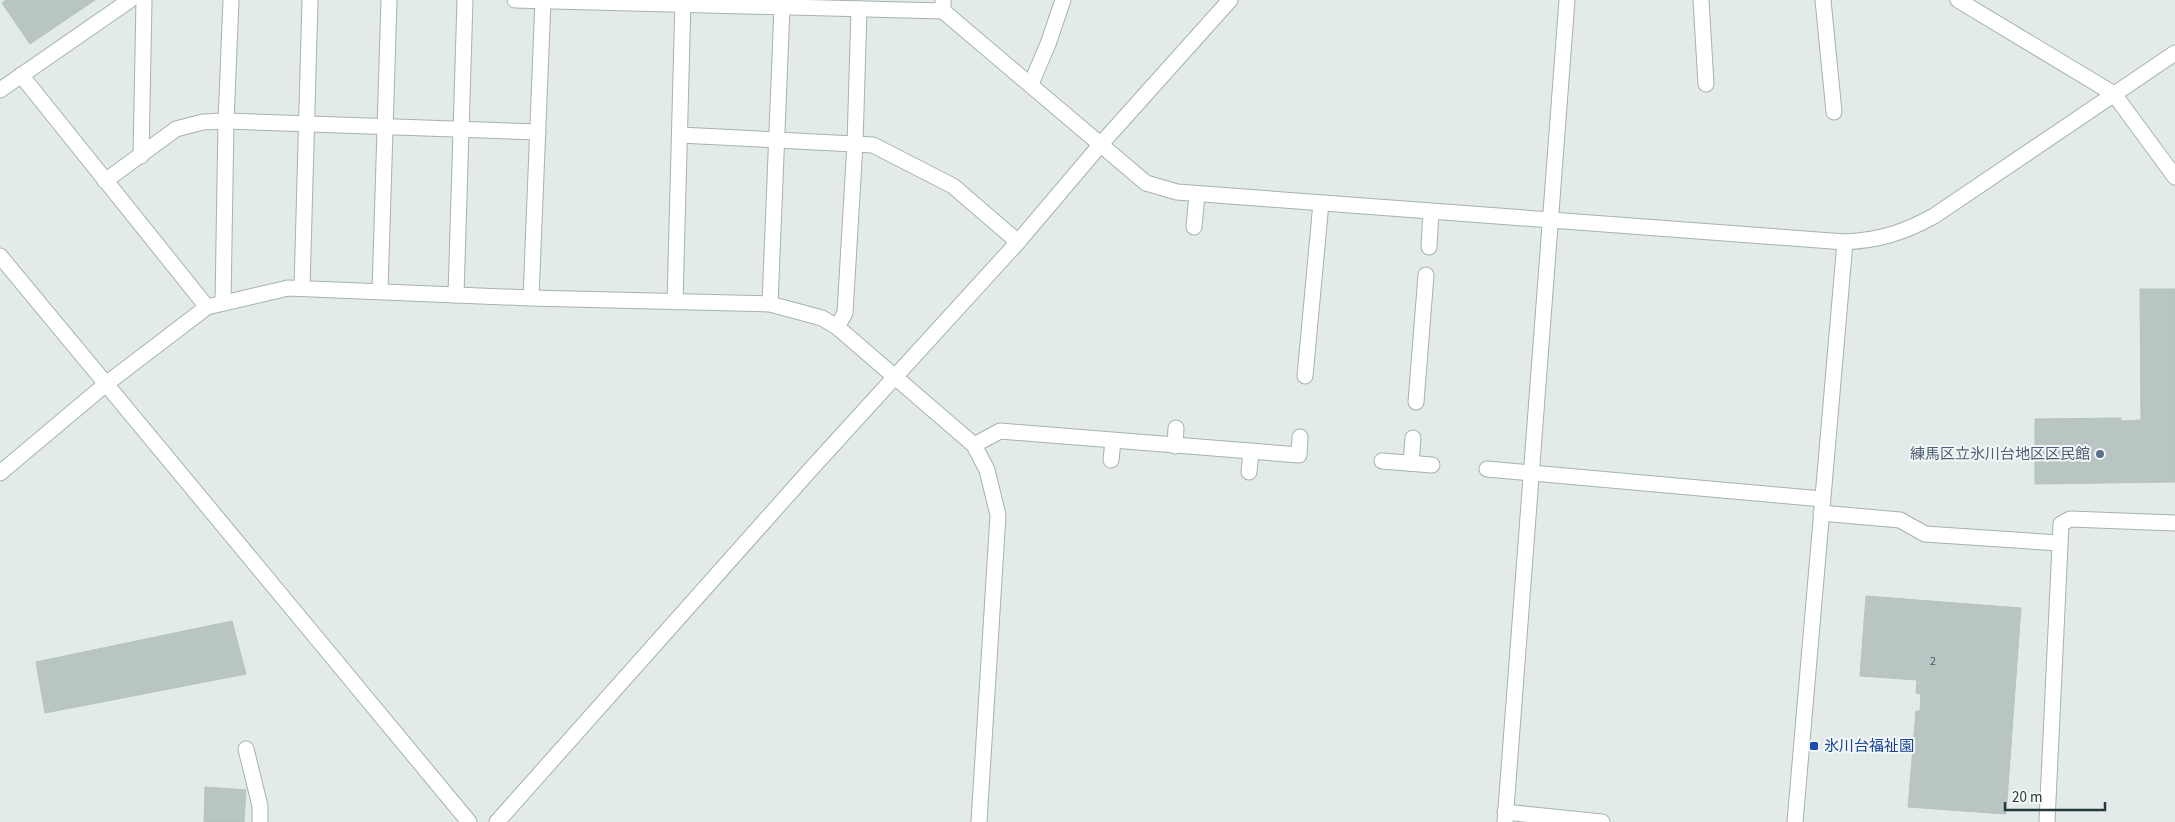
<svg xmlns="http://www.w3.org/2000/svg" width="2175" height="822" font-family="'Source Sans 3','Noto Sans JP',sans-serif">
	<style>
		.building { fill: #b8c5c2; stroke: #b5c3c1 }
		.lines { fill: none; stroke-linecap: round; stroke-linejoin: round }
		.minor-casing { stroke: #a5b2b1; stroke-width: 17 }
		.minor { stroke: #fff; stroke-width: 15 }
		.service-dot { fill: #5c6f8a; stroke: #f2f7f6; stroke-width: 2 }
		.transit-dot { fill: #1a4fb4; stroke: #f2f7f6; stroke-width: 2 }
		.labels { text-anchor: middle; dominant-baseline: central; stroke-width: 4; stroke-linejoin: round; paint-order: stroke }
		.number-label { font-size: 12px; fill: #495d5b }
		.service-label { font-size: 15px; fill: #4e5e75; stroke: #f2f7f6; text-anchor: end }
		.transit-label { font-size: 15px; fill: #164399; stroke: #f2f7f6; text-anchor: start }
	</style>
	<rect width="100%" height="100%" fill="#e2ebe9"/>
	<!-- building -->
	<g class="building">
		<path d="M 6,0 L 95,0 L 30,44 L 2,3 Z"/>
		<path d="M 2140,289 L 2175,289 L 2175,482 L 2035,484 L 2035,419 L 2121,418 L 2121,421 L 2141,420 Z"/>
		<path d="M 1866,596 L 2021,608 L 2006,814 L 1908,807 L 1916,711 L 1920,711 L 1921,694 L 1916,693 L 1917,680 L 1860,676 Z"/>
		<path d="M 232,621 L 246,674 L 45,713 L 36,662 Z"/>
		<path d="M 205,787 L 246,790 L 244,822 L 204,822 Z"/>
	</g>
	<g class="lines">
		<!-- minor casing -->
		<g class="minor-casing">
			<g id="minor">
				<path d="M 515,0 L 943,11"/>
				<path d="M 943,0 L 943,11 L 1146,183 L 1177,192 L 1845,242 C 1880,240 1903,233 1934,216 L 2175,53"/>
				<path d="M 1701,0 L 1706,84"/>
				<path d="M 1823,0 L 1834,112"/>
				<path d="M 1958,0 L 2114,94 L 2175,177"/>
				<path d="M 21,75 L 207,307"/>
				<path d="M 1031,84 L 1048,44 L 1063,0"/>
				<path d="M 0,90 L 130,0"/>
				<path d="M 680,135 L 873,145 L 953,186 L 1018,242"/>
				<path d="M 141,156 L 144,0"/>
				<path d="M 105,181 L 176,129 L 203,122 L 226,121 L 538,132"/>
				<path d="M 1194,227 L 1197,194"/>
				<path d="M 1429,247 L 1431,211"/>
				<path d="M 0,256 L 469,822"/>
				<path d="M 302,288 L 310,0"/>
				<path d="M 380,291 L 389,0"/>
				<path d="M 456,295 L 465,0"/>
				<path d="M 531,298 L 543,0"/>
				<path d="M 675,302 L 683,0"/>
				<path d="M 223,303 L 226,121 L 231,0"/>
				<path d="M 770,304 L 782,7"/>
				<path d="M 837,327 L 845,313 L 855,144 L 859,9"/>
				<path d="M 1305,376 L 1321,203"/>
				<path d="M 1416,402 L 1426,275"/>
				<path d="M 974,445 L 1000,431 L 1299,455 L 1300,437"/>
				<path d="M 1175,446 L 1176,428"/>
				<path d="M 1111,460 L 1113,441"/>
				<path d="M 1382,461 L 1432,465"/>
				<path d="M 1411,463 L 1413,438"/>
				<path d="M 1487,469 L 1822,499"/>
				<path d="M 1249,472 L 1251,451"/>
				<path d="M 0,473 L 106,384 L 207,307 L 288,288 L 531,298 L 770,304 L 822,318 L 837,327 L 974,445 L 987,470 L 998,515 L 979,822"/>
				<path d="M 1821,513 L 1900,520 L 1925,534 L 2059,543"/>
				<path d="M 246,749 L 260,806 L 260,822"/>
				<path d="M 1505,812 L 1602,822"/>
				<path d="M 497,822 L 811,469 L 1018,242 L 1101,144 L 1230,0"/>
				<path d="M 1505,822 L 1567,0"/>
				<path d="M 1795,822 L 1845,242"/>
				<path d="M 2047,822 L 2061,524 L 2070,519 L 2175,523"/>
			</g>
		</g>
		<!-- minor -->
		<use href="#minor" class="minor"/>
	</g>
	<!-- markers -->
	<circle class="service-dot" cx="2100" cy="454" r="5"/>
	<rect class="transit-dot" x="1809" y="741" width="10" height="10" rx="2.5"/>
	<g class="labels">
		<!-- number labels -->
		<g class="number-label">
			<text x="1933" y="661">2</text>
		</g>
		<!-- service labels -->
		<g class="service-label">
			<text x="2090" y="454">練馬区立氷川台地区区民館</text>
		</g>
		<!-- transit labels -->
		<g class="transit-label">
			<text x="1824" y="746">氷川台福祉園</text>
		</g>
	</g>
	<!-- scale -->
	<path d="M2005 802v8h100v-8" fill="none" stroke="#243a39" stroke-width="2.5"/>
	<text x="2012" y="802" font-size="15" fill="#243a39" stroke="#f2f7f6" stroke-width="4" paint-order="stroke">20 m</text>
</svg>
